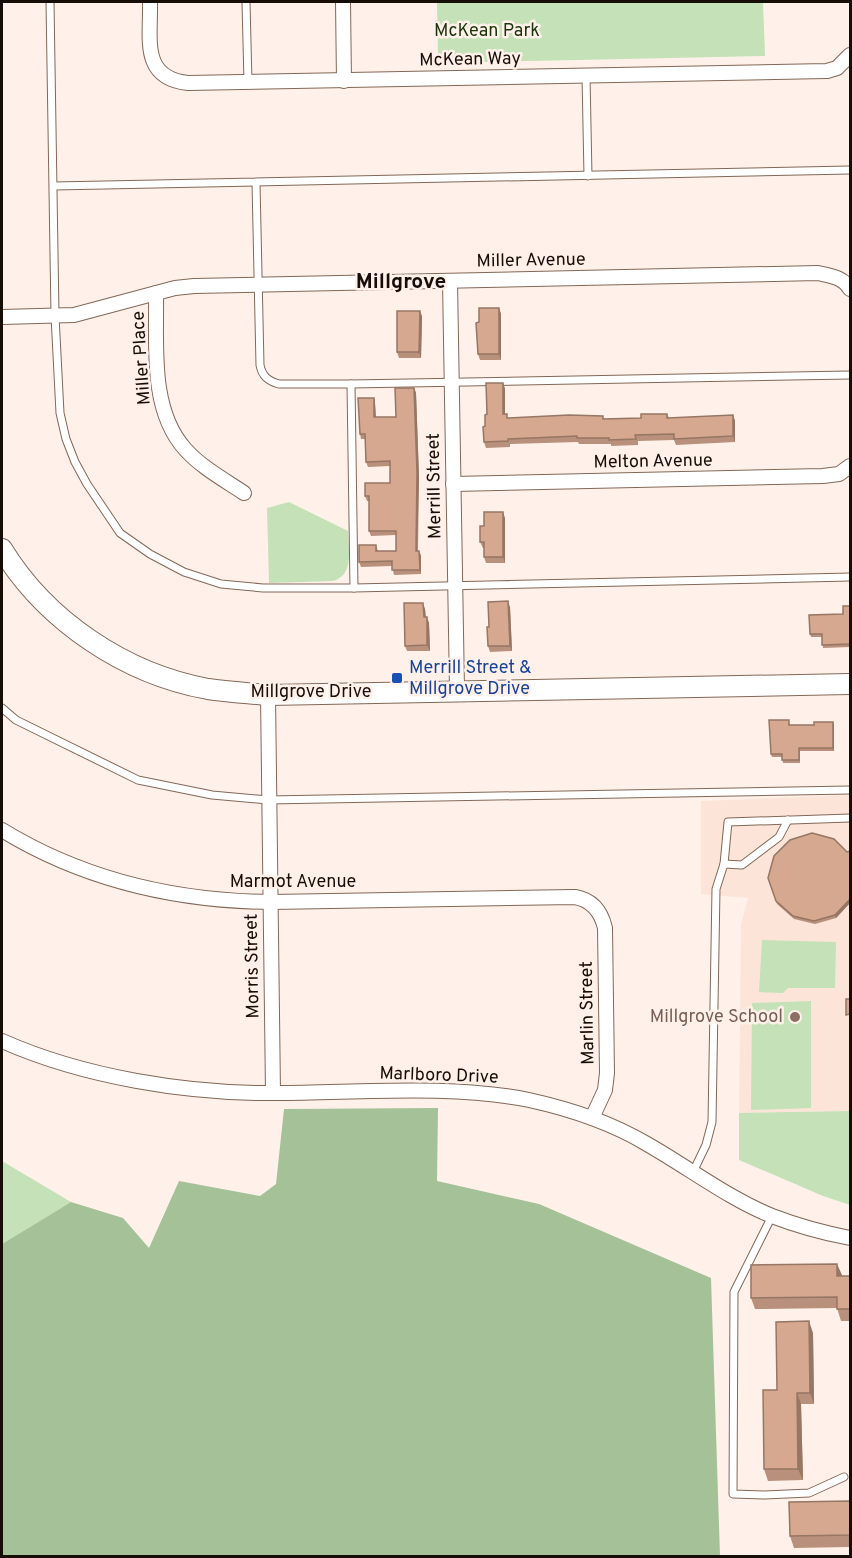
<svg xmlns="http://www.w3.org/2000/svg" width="852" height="1558" font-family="Overpass,sans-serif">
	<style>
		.education { fill: #fce5d8 }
		.green { fill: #c4e1b8 }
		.forest { fill: #a4c198 }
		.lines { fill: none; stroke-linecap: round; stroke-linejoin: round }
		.lane-casing { stroke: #836757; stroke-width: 9 }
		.street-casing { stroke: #836757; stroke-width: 16 }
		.secondary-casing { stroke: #836757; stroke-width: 22 }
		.lane { stroke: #fff; stroke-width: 7 }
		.street { stroke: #fff; stroke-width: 14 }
		.secondary { stroke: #fff; stroke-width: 20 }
		.wall { fill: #b8907b }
		.shaded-wall { fill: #967664 }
		.building { fill: #d6a88f; stroke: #967664; stroke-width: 1.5 }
		.transit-dot { fill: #1a4fb4; stroke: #fff1ea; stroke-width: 2 }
		.education-dot { fill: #8d6e63; stroke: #fff1ea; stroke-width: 2 }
		.labels { text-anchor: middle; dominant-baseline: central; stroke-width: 5; stroke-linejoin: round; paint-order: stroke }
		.park-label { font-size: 18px; fill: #183409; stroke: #fff1ea }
		.street-label { font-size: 18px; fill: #170d07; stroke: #fff1ea }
		.transit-label { font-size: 18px; fill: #164399; stroke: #fff1ea; text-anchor: start }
		.education-label { font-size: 18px; fill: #785e54; stroke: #fff1ea; text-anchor: end }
		.quarter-label { font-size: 21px; font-weight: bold; fill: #170d07; stroke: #fff1ea }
	</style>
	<rect width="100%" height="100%" fill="#fff1ea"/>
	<!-- education -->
	<path class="education" d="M 850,795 L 850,1111 L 739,1113 L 741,924 L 748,898 L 701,894 L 701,801 Z"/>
	<!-- green -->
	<g class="green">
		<path d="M 437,2 L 763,2 L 765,56 L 438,63 Z"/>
		<path d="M 289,502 L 348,531 C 348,550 355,574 333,581 L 269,583 L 267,508 Z"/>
		<path d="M 762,940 L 836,942 L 835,988 L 788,988 L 783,993 L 759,992 Z"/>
		<path d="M 811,1001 L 811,1108 L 751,1110 L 752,1003 Z"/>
		<path d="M 850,1111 L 850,1205 L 823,1196 L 739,1160 L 739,1113 Z"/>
		<path d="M 2,1161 L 71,1202 L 2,1244 Z"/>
	</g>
	<!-- forest -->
	<path class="forest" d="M 438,1108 L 437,1181 L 539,1204 L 711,1278 L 720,1556 L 2,1556 L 2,1244 L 71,1202 L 123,1218 L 149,1248 L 179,1181 L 260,1196 L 276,1184 L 284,1109 Z"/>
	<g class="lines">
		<!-- lane casing -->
		<g class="lane-casing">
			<g id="lane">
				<path d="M 50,2 L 55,316 L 60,413 L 66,439 L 75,462 L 87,484 L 120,533 L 150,554 L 184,572 L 221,584 L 263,588 L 354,588 L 850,577"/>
				<path d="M 246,2 L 248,82"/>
				<path d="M 586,76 L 588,176"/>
				<path d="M 256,183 L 260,365 C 262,376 268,381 279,384 L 351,384 L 850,375"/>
				<path d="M 54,186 L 850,170"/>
				<path d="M 351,384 L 354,588"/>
				<path d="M 2,708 L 16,720 L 138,780 L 212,795 L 268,800 L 850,790"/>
				<path d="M 724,864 L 742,865 L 779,837 L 788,820"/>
				<path d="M 693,1172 L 706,1145 L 712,1122 L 716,889 L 724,864 L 728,822 L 850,818"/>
				<path d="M 772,1216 L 734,1292 L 733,1494 L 765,1495 L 809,1493 L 844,1477"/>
			</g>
		</g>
		<!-- street casing -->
		<g class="street-casing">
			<g id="street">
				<path d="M 150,2 C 151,38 140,78 188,83 L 827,71 L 837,68 L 850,55"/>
				<path d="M 343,2 L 344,81"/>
				<path d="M 450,281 L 457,690"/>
				<path d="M 156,293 C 157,343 149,409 185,449 C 201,467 223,479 244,493"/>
				<path d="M 2,317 L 74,315 L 175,288 L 194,286 L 818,273 C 831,276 843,277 850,289"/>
				<path d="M 453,484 L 823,476 L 839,474 L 850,466"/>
				<path d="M 268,695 L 273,1093"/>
				<path d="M 2,830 C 84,880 175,901 271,902 L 575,897 C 592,900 601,911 605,928 L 607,1073 L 605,1090 L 592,1118"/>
				<path d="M 2,1041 C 83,1077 187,1094 276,1093 C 356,1093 450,1084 529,1100 C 570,1109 610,1122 647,1144 C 689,1168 728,1198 772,1216 C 798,1226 824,1233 850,1238"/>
			</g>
		</g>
		<!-- secondary casing -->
		<g class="secondary-casing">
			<path id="secondary" d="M 2,549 C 46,621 125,674 208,689 C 228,692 248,693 268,695 L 850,684"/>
		</g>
		<!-- lane -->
		<use href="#lane" class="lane"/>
		<!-- street -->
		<use href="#street" class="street"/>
		<!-- secondary -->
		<use href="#secondary" class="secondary"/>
	</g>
	<!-- wall -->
	<g class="wall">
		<path d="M 499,308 L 501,314 L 501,360 L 480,360 L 478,354 L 479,322 Z"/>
		<path d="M 422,316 L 421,358 L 399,358 L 397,352 Z"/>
		<path d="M 503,383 L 505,389 L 505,414 L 508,418 L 604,419 L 641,418 L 667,414 L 669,418 L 733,415 L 735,421 L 735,442 L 676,445 L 674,440 L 638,441 L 638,445 L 611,446 L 611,444 L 579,444 L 578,442 L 510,444 L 510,447 L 486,448 L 484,442 L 487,414 Z"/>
		<path d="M 414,388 L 416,393 L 419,477 L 418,551 L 419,551 L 421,556 L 421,574 L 394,575 L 392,566 L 361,567 L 359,562 L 376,545 L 378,551 L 396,551 L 396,535 L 371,536 L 369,531 L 369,501 L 367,501 L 365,496 L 390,483 L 390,466 L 368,467 L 366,462 L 365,439 L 361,439 L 360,434 L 374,398 L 375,403 L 376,417 L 396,417 Z"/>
		<path d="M 505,518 L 505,563 L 486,563 L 484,557 L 484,548 L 483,548 L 480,542 L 484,526 Z"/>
		<path d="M 850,606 L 850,647 L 823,648 L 822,637 L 811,637 L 810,634 L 843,614 Z"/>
		<path d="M 510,607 L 512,651 L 490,652 L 488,646 L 489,627 Z"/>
		<path d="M 425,609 L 426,617 L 429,623 L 430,651 L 407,651 L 405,646 Z"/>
		<path d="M 790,723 L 790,725 L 834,725 L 834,751 L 800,751 L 800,763 L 783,763 L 782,757 L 772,757 L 771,754 Z"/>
		<path d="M 850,851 L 850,903 L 836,918 L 815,924 L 794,919 L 777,904 L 768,878 Z"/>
		<path d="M 842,1276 L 850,1276 L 850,1321 L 841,1321 L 837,1308 L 755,1309 L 751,1298 Z"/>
		<path d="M 813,1333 L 814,1404 L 801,1404 L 803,1480 L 768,1481 L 764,1469 L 777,1390 Z"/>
		<path d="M 850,1501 L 850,1547 L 794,1548 L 790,1536 Z"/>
	</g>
	<!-- shaded-wall -->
	<g class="shaded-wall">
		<path d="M 499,308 L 501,314 L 501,360 L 499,354 Z"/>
		<path d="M 420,311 L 422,316 L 421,358 L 419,352 Z"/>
		<path d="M 503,383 L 505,389 L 505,420 L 503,414 Z"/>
		<path d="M 414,388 L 416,393 L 419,477 L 417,556 L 416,551 Z"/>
		<path d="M 374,398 L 375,403 L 376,422 L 374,417 Z"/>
		<path d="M 733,415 L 735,421 L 735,442 L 733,436 Z"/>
		<path d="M 503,512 L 505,518 L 505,563 L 503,557 Z"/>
		<path d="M 419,551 L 421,556 L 421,574 L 420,570 Z"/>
		<path d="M 508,601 L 510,607 L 512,651 L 510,646 Z"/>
		<path d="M 423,603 L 425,609 L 426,623 L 424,617 Z"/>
		<path d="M 427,617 L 429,623 L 430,651 L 427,645 Z"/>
		<path d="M 833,722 L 834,725 L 834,751 L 833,748 Z"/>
		<path d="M 850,899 L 850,903 L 836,918 L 835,915 Z"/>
		<path d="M 837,1264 L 842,1275 L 842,1287 L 837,1276 Z"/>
		<path d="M 809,1321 L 813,1333 L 814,1404 L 810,1393 Z"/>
		<path d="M 797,1393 L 801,1404 L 803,1480 L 798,1469 Z"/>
	</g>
	<!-- building -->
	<g class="building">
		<path d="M 479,308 L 499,308 L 499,354 L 478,354 L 476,323 L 479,322 Z"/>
		<path d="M 397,311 L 420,311 L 419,352 L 397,352 Z"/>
		<path d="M 486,383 L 503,383 L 503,414 L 507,414 L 507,418 L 569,415 L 603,416 L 603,419 L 641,418 L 641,414 L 667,414 L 667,418 L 733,415 L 733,436 L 674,439 L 674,434 L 635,435 L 636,439 L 609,440 L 609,438 L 577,438 L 577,436 L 508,439 L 508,441 L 484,442 L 483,427 L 485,426 L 485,415 L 487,414 Z"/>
		<path d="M 395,388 L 414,388 L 417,472 L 416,551 L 419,551 L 420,570 L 392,570 L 392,561 L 359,562 L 359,545 L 376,545 L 376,551 L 396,551 L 396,531 L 369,531 L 369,496 L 365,496 L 365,483 L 390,483 L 390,461 L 366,462 L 365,434 L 360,434 L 358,398 L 374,398 L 374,417 L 396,417 Z"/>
		<path d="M 484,512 L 503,512 L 503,557 L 484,557 L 484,542 L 480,542 L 480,526 L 484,526 Z"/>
		<path d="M 508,601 L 510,646 L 488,646 L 487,627 L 489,627 L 488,602 Z"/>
		<path d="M 404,603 L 423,603 L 424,617 L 427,617 L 427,645 L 405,646 Z"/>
		<path d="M 843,606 L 850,606 L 850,644 L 822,645 L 822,634 L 810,634 L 809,615 L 843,614 Z"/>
		<path d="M 769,720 L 789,720 L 789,725 L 814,725 L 814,722 L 833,722 L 833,748 L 799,748 L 799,760 L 782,760 L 782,754 L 771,754 Z"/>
		<path d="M 812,833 L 834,839 L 847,852 L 850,851 L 850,899 L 835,915 L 814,921 L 793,916 L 776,901 L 768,878 L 774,856 L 790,840 Z"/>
		<path d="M 846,999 L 850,999 L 850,1014 L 846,1015 Z"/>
		<path d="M 837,1264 L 837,1276 L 850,1276 L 850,1309 L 837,1309 L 837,1297 L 751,1298 L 751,1265 Z"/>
		<path d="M 809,1321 L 810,1393 L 797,1393 L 798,1469 L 764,1469 L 763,1390 L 777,1390 L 776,1322 Z"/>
		<path d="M 850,1501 L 850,1535 L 790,1536 L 789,1502 Z"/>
	</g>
	<!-- markers -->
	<rect class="transit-dot" x="391" y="672" width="12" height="12" rx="3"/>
	<circle class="education-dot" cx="795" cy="1017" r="6"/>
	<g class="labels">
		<!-- park labels -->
		<g class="park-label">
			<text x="487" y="31">McKean Park</text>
		</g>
		<!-- street labels -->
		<g class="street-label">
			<text transform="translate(470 60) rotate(-1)">McKean Way</text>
			<text transform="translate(531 261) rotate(-1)">Miller Avenue</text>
			<text transform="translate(142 358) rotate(-94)">Miller Place</text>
			<text transform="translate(653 462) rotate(-1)">Melton Avenue</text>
			<text transform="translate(435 486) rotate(-91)">Merrill Street</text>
			<text x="311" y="692">Millgrove Drive</text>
			<text x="293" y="882">Marmot Avenue</text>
			<text transform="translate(253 966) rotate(-91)">Morris Street</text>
			<text transform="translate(588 1013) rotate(-91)">Marlin Street</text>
			<text transform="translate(439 1076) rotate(2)">Marlboro Drive</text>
		</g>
		<!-- transit labels -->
		<g class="transit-label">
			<text x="409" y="668">Merrill Street &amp;<tspan x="409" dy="21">Millgrove Drive</tspan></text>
		</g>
		<!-- education labels -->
		<g class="education-label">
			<text x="783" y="1017">Millgrove School</text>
		</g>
		<!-- quarter labels -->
		<g class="quarter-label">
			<text x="401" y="282">Millgrove</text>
		</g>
	</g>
	<!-- border -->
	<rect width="852" height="1558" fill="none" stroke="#170d07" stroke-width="6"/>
</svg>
